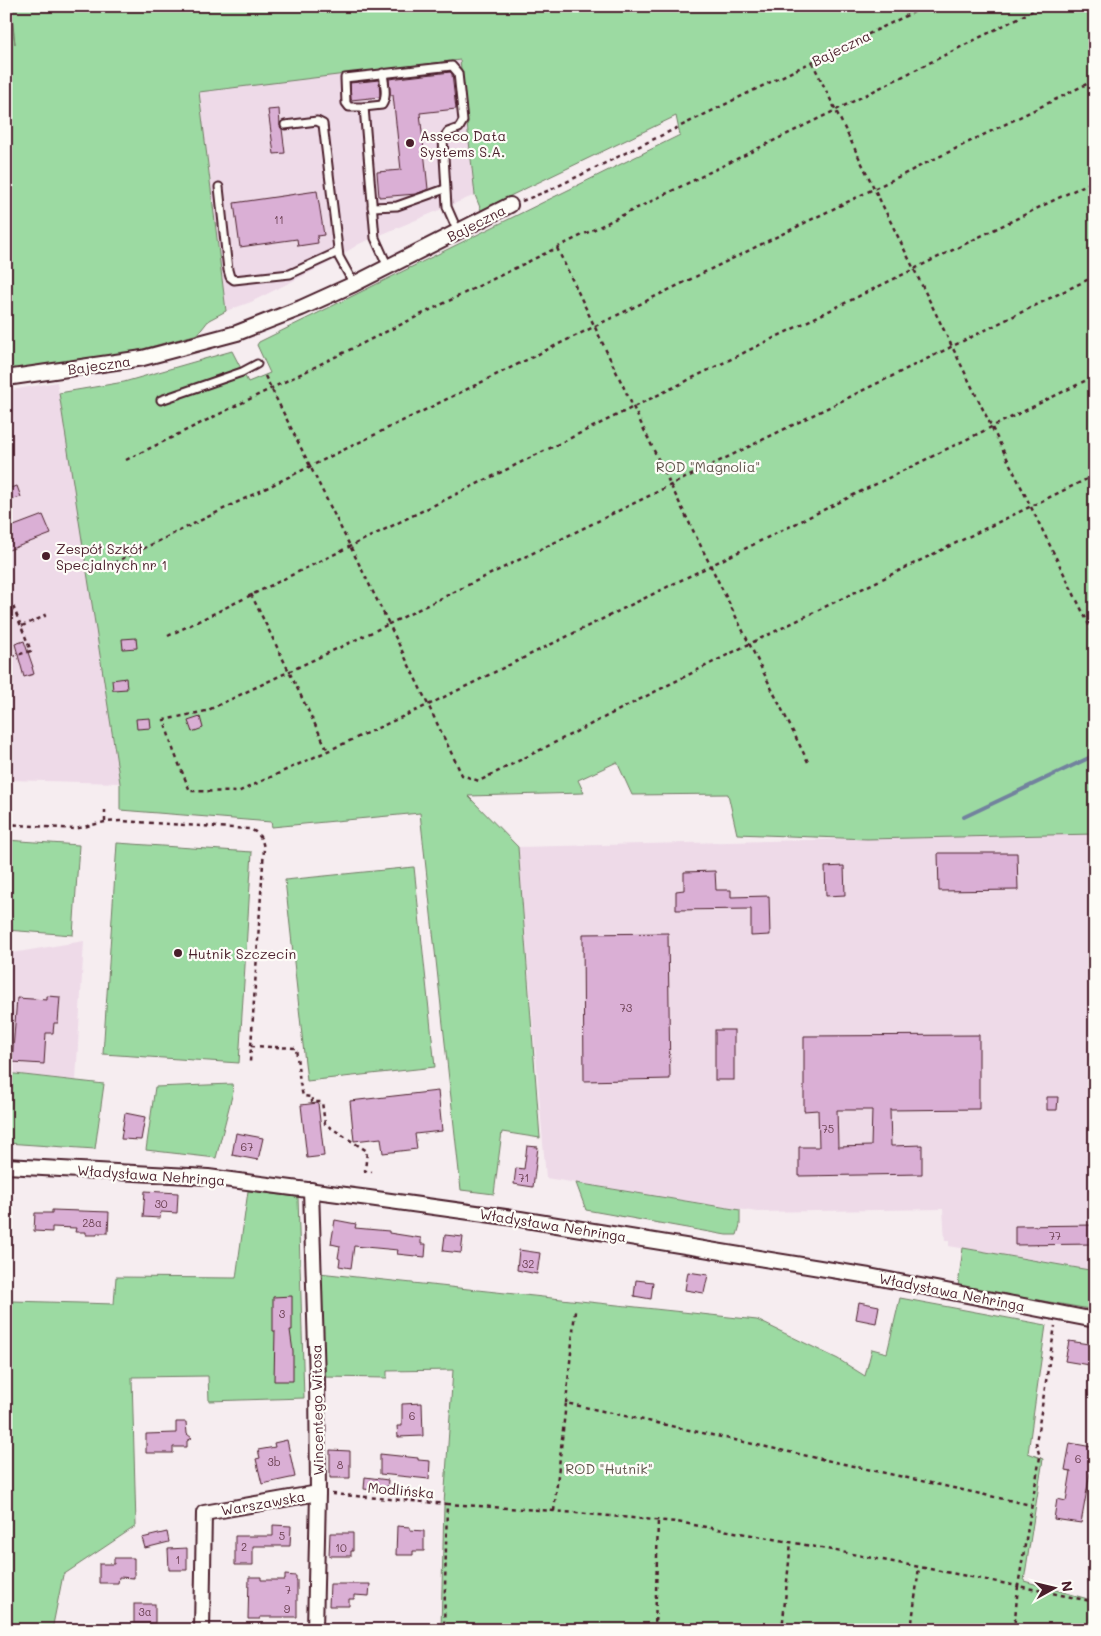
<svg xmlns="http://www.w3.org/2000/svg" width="1101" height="1636" font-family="Mali,sans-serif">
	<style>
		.built { fill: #eedae8 }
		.green { fill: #9cdaa2; stroke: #737c66 }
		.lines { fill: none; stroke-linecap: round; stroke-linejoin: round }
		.stream { stroke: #72829e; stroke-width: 4 }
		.building { fill: #daafd5; stroke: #4a1f2b; fill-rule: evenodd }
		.service-casing { stroke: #4a1f2b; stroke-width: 11 }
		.minor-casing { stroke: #4a1f2b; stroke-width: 18 }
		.path { stroke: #4a1f2b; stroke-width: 2.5; stroke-dasharray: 4 4; stroke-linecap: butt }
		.service { stroke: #fdfcf7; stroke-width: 7 }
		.minor { stroke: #fdfcf7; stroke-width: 14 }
		.poi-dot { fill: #4a1f2b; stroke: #fdfcf7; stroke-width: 2 }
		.labels { text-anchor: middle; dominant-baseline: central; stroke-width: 4.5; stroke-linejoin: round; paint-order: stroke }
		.number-label { font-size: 11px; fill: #6e4356 }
		.street-label { font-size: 14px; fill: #4a1f2b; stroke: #fdfcf7 }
		.poi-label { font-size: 14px; fill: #4a1f2b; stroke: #fdfcf7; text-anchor: start }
		.park-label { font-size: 14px; fill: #63574f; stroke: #fdfcf7 }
	</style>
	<rect width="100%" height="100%" fill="#f6edf0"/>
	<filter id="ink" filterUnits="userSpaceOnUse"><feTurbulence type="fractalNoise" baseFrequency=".02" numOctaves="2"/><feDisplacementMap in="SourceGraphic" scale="10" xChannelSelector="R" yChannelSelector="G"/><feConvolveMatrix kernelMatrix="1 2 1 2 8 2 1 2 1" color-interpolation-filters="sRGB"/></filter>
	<g filter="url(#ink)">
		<!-- built -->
		<g class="built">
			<path d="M 460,60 L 475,195 L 359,244 L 327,264 L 251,302 L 226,311 L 199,92 L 340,73 Z"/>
			<path d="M 57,382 L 73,476 L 120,783 L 6,780 L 6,391 Z"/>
			<path d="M 1095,833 L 1095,1271 L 949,1246 L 949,1241 L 945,1241 L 943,1209 L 757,1212 L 546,1178 L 518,847 Z"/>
			<path d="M 84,941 L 76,1080 L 6,1073 L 6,954 Z"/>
		</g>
		<!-- green -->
		<g class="green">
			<path d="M 6,6 L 10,6 L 15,44 L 11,6 L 1095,6 L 1095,834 L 867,839 L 737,834 L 728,794 L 632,795 L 617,762 L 578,780 L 584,793 L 468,796 L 518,847 L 540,1138 L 502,1132 L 494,1194 L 461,1190 L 420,813 L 272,827 L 271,822 L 120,810 L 120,783 L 59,393 L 124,382 L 232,351 L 248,382 L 270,373 L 257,345 L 259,342 L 680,135 L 676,116 L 481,210 L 475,195 L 460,60 L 199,92 L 226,311 L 209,320 L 198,334 L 113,357 L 6,370 Z"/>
			<path d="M 6,840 L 79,845 L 73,935 L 6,930 Z"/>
			<path d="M 117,843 L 252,852 L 239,1063 L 103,1054 Z"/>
			<path d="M 414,867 L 435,1067 L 307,1081 L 285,880 Z"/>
			<path d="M 6,1073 L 104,1084 L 95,1149 L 6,1143 Z"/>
			<path d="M 232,1084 L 233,1092 L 216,1158 L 146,1150 L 155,1087 Z"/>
			<path d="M 576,1183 L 740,1210 L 740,1225 L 737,1235 L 726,1235 L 586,1210 Z"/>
			<path d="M 248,1191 L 298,1197 L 304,1398 L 209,1401 L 208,1376 L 132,1377 L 136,1526 L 63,1575 L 52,1630 L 6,1630 L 6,1309 L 13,1301 L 114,1304 L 116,1277 L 236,1278 Z"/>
			<path d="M 963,1248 L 1095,1271 L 1095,1310 L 958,1286 Z"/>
			<path d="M 319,1273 L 757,1320 L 838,1359 L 865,1376 L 872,1349 L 887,1353 L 900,1298 L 1046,1325 L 1028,1453 L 1043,1459 L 1024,1581 L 1095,1601 L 1095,1630 L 441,1630 L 444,1504 L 453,1370 L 387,1371 L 387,1378 L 322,1377 Z"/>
		</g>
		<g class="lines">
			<!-- stream -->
			<path class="stream" d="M 964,817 L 1095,755"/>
		</g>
		<!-- building -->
		<g class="building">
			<path d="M 451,72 L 452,74 L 456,109 L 420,113 L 428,189 L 416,194 L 379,197 L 377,172 L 401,170 L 393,95 L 390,95 L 389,79 Z"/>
			<path d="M 379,80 L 380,97 L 351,100 L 350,83 Z"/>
			<path d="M 279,109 L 280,126 L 282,129 L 285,153 L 274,154 L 268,110 Z"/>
			<path d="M 317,191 L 324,235 L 317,236 L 318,243 L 298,246 L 297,239 L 240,247 L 234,203 Z"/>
			<path d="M 17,486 L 21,497 L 10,500 L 6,489 Z"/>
			<path d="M 43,515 L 51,534 L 6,551 L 6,529 Z"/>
			<path d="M 136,638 L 137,648 L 123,649 L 122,639 Z"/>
			<path d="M 24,641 L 33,667 L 32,667 L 34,674 L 24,677 L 15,644 Z"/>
			<path d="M 126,678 L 127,689 L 113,690 L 112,680 Z"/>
			<path d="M 200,717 L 203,728 L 192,732 L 188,721 Z"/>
			<path d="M 150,718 L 151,728 L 137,729 L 136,719 Z"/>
			<path d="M 938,853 L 1017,853 L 1018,890 L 939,891 Z"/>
			<path d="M 844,866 L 845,895 L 826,896 L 825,867 Z"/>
			<path d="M 715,871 L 716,890 L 731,890 L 731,897 L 769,896 L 770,935 L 751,936 L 751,909 L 676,910 L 676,891 L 684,890 L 684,872 Z"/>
			<path d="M 668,933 L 670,1079 L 584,1081 L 583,934 Z"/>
			<path d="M 47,996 L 60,997 L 58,1023 L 54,1023 L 53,1033 L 46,1033 L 44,1064 L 12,1062 L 17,998 L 47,1000 Z"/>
			<rect x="715" y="1030" width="19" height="50"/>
			<path d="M 979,1035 L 979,1109 L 890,1110 L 891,1146 L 922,1145 L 922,1174 L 799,1176 L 799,1147 L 819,1147 L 818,1110 L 804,1111 L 804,1036 ZM 837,1110 L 872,1110 L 871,1146 L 838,1147 Z"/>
			<path d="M 438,1091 L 442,1131 L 415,1134 L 417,1149 L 383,1153 L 381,1138 L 354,1141 L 350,1101 Z"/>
			<path d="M 1047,1097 L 1058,1097 L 1057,1110 L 1047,1110 Z"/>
			<path d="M 318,1103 L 324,1156 L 307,1158 L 301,1105 Z"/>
			<path d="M 125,1113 L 145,1117 L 141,1140 L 121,1139 Z"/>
			<path d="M 236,1133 L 263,1138 L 258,1160 L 232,1155 Z"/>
			<path d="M 527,1146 L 538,1147 L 533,1187 L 514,1184 L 516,1168 L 524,1169 Z"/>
			<path d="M 145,1191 L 178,1193 L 177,1213 L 161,1212 L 160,1218 L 143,1217 Z"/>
			<path d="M 52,1210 L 109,1212 L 108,1233 L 97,1233 L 97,1235 L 86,1235 L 86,1232 L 75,1232 L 76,1228 L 52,1227 L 52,1232 L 34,1231 L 35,1213 L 52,1213 Z"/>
			<path d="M 335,1220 L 356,1224 L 355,1228 L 389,1231 L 389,1233 L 421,1238 L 421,1244 L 426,1244 L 425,1257 L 397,1254 L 398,1250 L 354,1246 L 351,1268 L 339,1266 L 340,1259 L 338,1258 L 340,1246 L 331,1244 Z"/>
			<path d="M 1095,1225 L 1095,1244 L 1015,1245 L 1015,1226 Z"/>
			<path d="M 445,1235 L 463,1237 L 461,1253 L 443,1251 Z"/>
			<path d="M 519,1250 L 540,1253 L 537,1274 L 517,1270 Z"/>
			<path d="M 688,1272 L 708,1275 L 704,1293 L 685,1290 Z"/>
			<path d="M 636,1280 L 653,1282 L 651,1299 L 634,1296 Z"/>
			<path d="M 292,1296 L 292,1330 L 290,1330 L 293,1352 L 293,1381 L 274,1381 L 275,1331 L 273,1331 L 273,1297 Z"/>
			<path d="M 859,1302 L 879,1306 L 876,1323 L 856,1319 Z"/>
			<path d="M 1069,1341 L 1095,1345 L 1095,1366 L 1065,1361 Z"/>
			<path d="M 422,1403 L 423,1436 L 398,1437 L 397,1426 L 402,1426 L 402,1404 Z"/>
			<path d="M 176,1422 L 186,1422 L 187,1434 L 192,1438 L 187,1441 L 187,1447 L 173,1447 L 173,1453 L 146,1453 L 146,1434 L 176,1433 Z"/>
			<path d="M 287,1440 L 295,1477 L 262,1484 L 256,1459 L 260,1458 L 258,1450 L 275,1447 L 274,1443 Z"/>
			<path d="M 1070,1443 L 1092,1447 L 1090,1459 L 1095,1460 L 1095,1474 L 1090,1473 L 1081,1523 L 1054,1519 L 1057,1499 L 1066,1501 L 1071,1471 L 1065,1470 Z"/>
			<path d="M 330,1450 L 350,1451 L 350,1478 L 330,1478 Z"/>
			<path d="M 380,1454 L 418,1458 L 418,1460 L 430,1461 L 429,1479 L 380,1474 Z"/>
			<path d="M 365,1477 L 388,1480 L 387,1492 L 364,1489 Z"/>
			<path d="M 273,1525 L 291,1526 L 290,1546 L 253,1546 L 253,1565 L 235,1565 L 235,1536 L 273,1536 Z"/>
			<path d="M 397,1526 L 410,1527 L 410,1530 L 424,1531 L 424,1551 L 413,1551 L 413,1555 L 396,1555 Z"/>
			<path d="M 167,1532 L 169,1542 L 145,1548 L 142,1538 Z"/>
			<path d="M 330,1533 L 353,1533 L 353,1551 L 351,1551 L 351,1556 L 329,1556 Z"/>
			<path d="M 187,1548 L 187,1570 L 169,1570 L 168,1549 Z"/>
			<path d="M 114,1558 L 134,1558 L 134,1578 L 119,1577 L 118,1583 L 99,1583 L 99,1564 L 114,1564 Z"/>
			<path d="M 285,1575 L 296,1576 L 296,1580 L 297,1580 L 297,1617 L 260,1617 L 260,1619 L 248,1619 L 249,1577 L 261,1577 L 261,1580 L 285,1580 Z"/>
			<path d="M 330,1584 L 370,1584 L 369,1596 L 354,1595 L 354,1599 L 349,1599 L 349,1606 L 329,1606 Z"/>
			<rect x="134" y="1604" width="21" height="19"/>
		</g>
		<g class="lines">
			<!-- service casing -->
			<g class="service-casing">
				<g id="service">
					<path d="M 364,107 L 382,105 C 388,96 384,83 383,73"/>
					<path d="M 285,125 L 317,121 L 323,124 L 339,257 L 354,284"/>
					<path d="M 219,187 L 228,270 L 230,277 L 234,280 L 290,274 L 338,252"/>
					<path d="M 372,207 L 397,206 L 445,189"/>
					<path d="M 388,267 L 375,238 L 364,107 L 349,107 L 346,103 L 345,78 L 452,66 L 458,73 L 463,121 L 459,128 L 448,132 L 443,139 L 447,207 L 458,232"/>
					<path d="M 161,400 L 242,372 L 257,364"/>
				</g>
			</g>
			<!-- minor casing -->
			<g class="minor-casing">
				<g id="minor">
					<path d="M 6,378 L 143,358 L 237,333 L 301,308 L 354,284 L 510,205"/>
					<path d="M 6,1166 L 208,1177 L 369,1198 L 520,1219 L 869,1276 L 1095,1320"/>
					<path d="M 311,1190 L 317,1380 L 318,1493 L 315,1630"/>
					<path d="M 202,1630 L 204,1513 L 318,1493"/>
				</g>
			</g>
			<!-- path -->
			<g class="path">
				<path d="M 812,62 L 1095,637"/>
				<path d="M 522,201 L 550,190 L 926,6"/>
				<path d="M 557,248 L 671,486 L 808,762"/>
				<path d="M 1095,276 L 389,624 L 462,775 L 479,781 L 749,644 L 1095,475"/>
				<path d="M 265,376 L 389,624 L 206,711 L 164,720 L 174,752 L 190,791 L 238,792 L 428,705 L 1095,376"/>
				<path d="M 126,460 L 836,110 L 1042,6"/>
				<path d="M 114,563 L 1095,80"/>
				<path d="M 251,594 L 328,751"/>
				<path d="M 6,609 L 13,606 L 31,651 L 6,658"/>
				<path d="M 22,626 L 45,616 L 44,614"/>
				<path d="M 168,636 L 1095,180"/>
				<path d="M 105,810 L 105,822"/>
				<path d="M 6,824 L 75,829 L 105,822 L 120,821 L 250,829 C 259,833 262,838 264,848 L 250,1062"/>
				<path d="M 251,1046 L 296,1048 L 300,1083 L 303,1096 L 312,1097 L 312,1102 L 322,1102 L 325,1124 L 367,1151 L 365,1171 L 372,1172"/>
				<path d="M 566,1403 L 575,1311"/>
				<path d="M 332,1494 L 447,1504 L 444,1630"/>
				<path d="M 447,1504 L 554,1511 L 677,1522 L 769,1538 L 1018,1586 L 1040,1457 L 1036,1443 L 1055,1326"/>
				<path d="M 554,1511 L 566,1403 L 1031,1505"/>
				<path d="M 655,1630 L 658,1520"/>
				<path d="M 782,1630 L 791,1542"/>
				<path d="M 911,1630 L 919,1567"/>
				<path d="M 1014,1630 L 1018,1586 L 1095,1602"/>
			</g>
			<!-- service -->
			<use href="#service" class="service"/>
			<!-- minor -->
			<use href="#minor" class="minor"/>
		</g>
	</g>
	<!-- markers -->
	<g class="poi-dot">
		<circle cx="410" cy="143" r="5"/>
		<circle cx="46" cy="556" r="5"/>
		<circle cx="178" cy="953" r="5"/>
	</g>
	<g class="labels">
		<!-- number labels -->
		<g class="number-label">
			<text x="279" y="219">11</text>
			<text x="626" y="1007">73</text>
			<text x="828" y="1128">75</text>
			<text x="247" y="1146">67</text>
			<text x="524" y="1177">71</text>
			<text x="161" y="1203">30</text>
			<text x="92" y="1222">28a</text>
			<text x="1055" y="1235">77</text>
			<text x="528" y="1263">32</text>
			<text x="282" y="1313">3</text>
			<text x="412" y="1415">6</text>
			<text x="1078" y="1458">6</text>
			<text x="274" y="1461">3b</text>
			<text x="340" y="1464">8</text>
			<text x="282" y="1535">5</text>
			<text x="244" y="1546">2</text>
			<text x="341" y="1547">10</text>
			<text x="178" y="1559">1</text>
			<text x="288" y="1589">7</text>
			<text x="287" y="1608">9</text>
			<text x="145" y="1611">3a</text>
		</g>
		<!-- street labels -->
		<g class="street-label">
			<text transform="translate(841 48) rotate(-26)">Bajeczna</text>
			<text transform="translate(476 223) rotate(-27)">Bajeczna</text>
			<text transform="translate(99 365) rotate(-8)">Bajeczna</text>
			<text transform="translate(151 1175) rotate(4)">Władysława Nehringa</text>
			<text transform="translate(553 1225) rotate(9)">Władysława Nehringa</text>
			<text transform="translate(952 1292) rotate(11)">Władysława Nehringa</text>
			<text transform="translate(317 1410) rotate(-91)">Wincentego Witosa</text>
			<text transform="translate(401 1490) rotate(5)">Modlińska</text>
			<text transform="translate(263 1503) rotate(-10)">Warszawska</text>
		</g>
		<!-- poi labels -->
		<g class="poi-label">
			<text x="420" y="135">Asseco Data<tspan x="420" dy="16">Systems S.A.</tspan></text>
			<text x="56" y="548">Zespół Szkół<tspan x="56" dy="16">Specjalnych nr 1</tspan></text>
			<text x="188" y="953">Hutnik Szczecin</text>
		</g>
		<!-- park labels -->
		<g class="park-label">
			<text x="708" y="466">ROD "Magnolia"</text>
			<text x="609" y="1468">ROD "Hutnik"</text>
		</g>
	</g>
	<!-- margin -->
	<rect width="1101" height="1636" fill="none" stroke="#fdfcf7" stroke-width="25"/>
	<rect x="12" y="12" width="1076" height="1611" fill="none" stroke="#4a1f2b" stroke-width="2" filter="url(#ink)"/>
	<!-- north arrow -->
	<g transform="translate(1054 1588) rotate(82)" stroke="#fdfcf7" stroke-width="4" paint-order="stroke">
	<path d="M0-4L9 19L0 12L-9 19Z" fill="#4a1f2b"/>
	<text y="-8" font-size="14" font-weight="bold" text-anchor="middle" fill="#4a1f2b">N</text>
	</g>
</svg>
